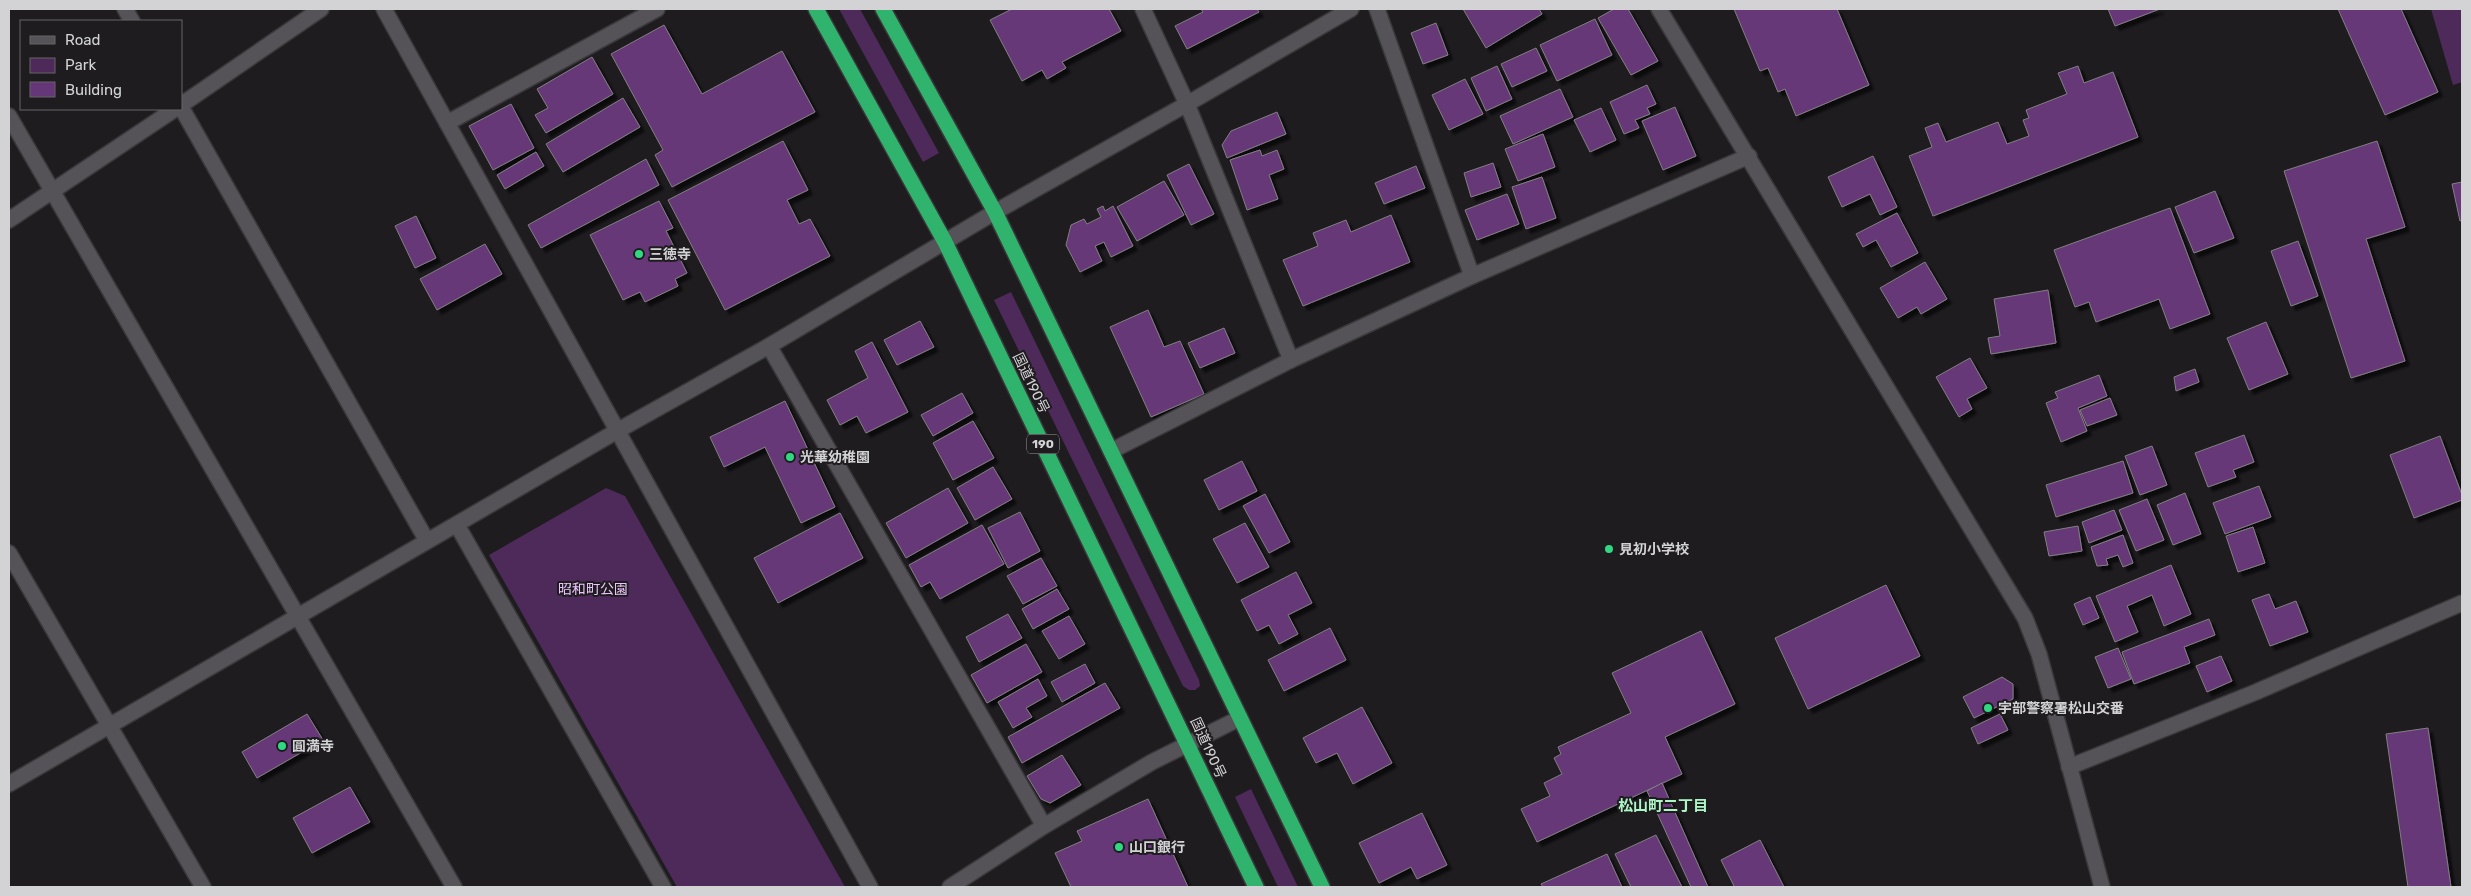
<svg xmlns="http://www.w3.org/2000/svg" width="2471" height="896" font-family="Rubik,'Noto Sans JP',sans-serif">
	<style>
		.green { fill: #4d2a5a }
		.building { fill: #663778; stroke: #827f83; filter: url(#shadow) }
		.lines { fill: none; stroke-linecap: round; stroke-linejoin: round }
		.minor-casing { stroke: #39383a; stroke-width: 18 }
		.highway-casing { stroke: #39383a; stroke-width: 18 }
		.minor { stroke: #555357; stroke-width: 15 }
		.highway { stroke: #30b36d; stroke-width: 15 }
		.poi-dot { fill: #30d882; stroke: #1e1c1f; stroke-width: 2 }
		.labels { text-anchor: middle; dominant-baseline: central; stroke-width: 4; stroke-linejoin: round; paint-order: stroke }
		.shield { fill: #1e1c1f; stroke: #9d9b9e; stroke-width: 1 }
		.shield-label { font-size: 12px; font-weight: bold; fill: #d3d2d4 }
		.poi-label { font-size: 14px; font-weight: bold; fill: #d3d2d4; stroke: #1e1c1f; text-anchor: start }
		.street-label { font-size: 14px; fill: #d3d2d4; stroke: #1e1c1f }
		.park-label { font-size: 14px; fill: #ecc4fd; stroke: #1e1c1f }
		.neighbourhood-label { font-size: 15px; font-weight: bold; fill: #adf7c6; stroke: #1e1c1f }
	</style>
	<defs>
		<filter id="shadow"><feDropShadow dx="4.5" dy="4.5" stdDeviation="1" flood-color="#0009"/></filter>
	</defs>
	<rect width="100%" height="100%" fill="#1e1c1f"/>
	<!-- green -->
	<g class="green">
		<path d="M 839,9 L 860,9 L 939,153 L 923,162 Z"/>
		<path d="M 2431,9 L 2462,9 L 2462,82 L 2453,85 Z"/>
		<path d="M 1011,292 L 1199,680 L 1200,686 L 1195,690 L 1189,690 L 1183,686 L 994,300 Z"/>
		<path d="M 606,488 L 625,496 L 845,887 L 677,887 L 489,555 Z"/>
		<path d="M 1251,789 L 1298,887 L 1278,887 L 1235,797 Z"/>
	</g>
	<!-- building -->
	<g class="building">
		<path d="M 1012,9 L 1109,9 L 1121,31 L 1062,62 L 1066,68 L 1047,79 L 1042,70 L 1022,81 L 990,20 Z"/>
		<path d="M 1201,9 L 1257,9 L 1259,12 L 1187,49 L 1175,26 L 1203,12 Z"/>
		<path d="M 1463,9 L 1539,9 L 1542,14 L 1486,48 Z"/>
		<path d="M 1614,9 L 1628,9 L 1658,61 L 1631,75 L 1598,18 Z"/>
		<path d="M 1734,9 L 1837,9 L 1869,85 L 1796,116 L 1785,89 L 1778,92 L 1768,68 L 1760,71 Z"/>
		<path d="M 2108,9 L 2160,9 L 2115,26 Z"/>
		<path d="M 2338,9 L 2401,9 L 2438,92 L 2385,115 Z"/>
		<path d="M 1595,19 L 1612,55 L 1557,81 L 1540,45 Z"/>
		<path d="M 1436,23 L 1448,55 L 1423,64 L 1411,33 Z"/>
		<path d="M 664,25 L 702,94 L 782,51 L 815,112 L 672,187 L 655,155 L 663,150 L 611,54 Z"/>
		<path d="M 1536,48 L 1547,71 L 1512,87 L 1501,64 Z"/>
		<path d="M 592,57 L 613,94 L 546,133 L 535,115 L 548,108 L 537,89 Z"/>
		<path d="M 1497,66 L 1512,99 L 1486,111 L 1471,78 Z"/>
		<path d="M 2078,66 L 2084,83 L 2113,72 L 2138,137 L 1933,216 L 1909,156 L 1932,147 L 1925,128 L 1938,123 L 1946,142 L 1998,122 L 2007,144 L 2029,136 L 2023,120 L 2029,118 L 2026,110 L 2067,94 L 2058,73 Z"/>
		<path d="M 1465,79 L 1483,114 L 1449,130 L 1432,95 Z"/>
		<path d="M 1647,85 L 1656,104 L 1647,108 L 1650,114 L 1635,120 L 1639,128 L 1624,134 L 1610,102 Z"/>
		<path d="M 1560,89 L 1573,117 L 1513,144 L 1500,116 Z"/>
		<path d="M 623,98 L 640,127 L 563,172 L 546,144 Z"/>
		<path d="M 511,104 L 534,148 L 493,170 L 469,126 Z"/>
		<path d="M 1675,107 L 1696,156 L 1663,170 L 1642,121 Z"/>
		<path d="M 1601,108 L 1616,140 L 1590,152 L 1574,120 Z"/>
		<path d="M 1277,112 L 1286,134 L 1227,158 L 1222,145 L 1231,131 Z"/>
		<path d="M 1543,134 L 1555,167 L 1518,181 L 1505,149 Z"/>
		<path d="M 783,141 L 808,190 L 787,200 L 799,224 L 810,219 L 830,256 L 725,310 L 668,200 Z"/>
		<path d="M 2377,141 L 2405,227 L 2366,239 L 2405,361 L 2351,378 L 2284,171 Z"/>
		<path d="M 1260,150 L 1262,156 L 1277,150 L 1284,169 L 1269,175 L 1278,199 L 1247,210 L 1230,160 Z"/>
		<path d="M 536,152 L 544,166 L 505,189 L 497,175 Z"/>
		<path d="M 1873,156 L 1897,207 L 1880,215 L 1870,194 L 1842,207 L 1828,177 Z"/>
		<path d="M 646,159 L 659,185 L 541,248 L 528,225 Z"/>
		<path d="M 1493,163 L 1501,187 L 1471,197 L 1464,173 Z"/>
		<path d="M 1189,164 L 1214,214 L 1191,225 L 1167,175 Z"/>
		<path d="M 1416,166 L 1425,188 L 1384,204 L 1375,183 Z"/>
		<path d="M 1542,177 L 1556,218 L 1526,229 L 1512,187 Z"/>
		<path d="M 1164,181 L 1184,215 L 1137,241 L 1117,207 Z"/>
		<path d="M 2462,182 L 2462,220 L 2460,221 L 2452,184 Z"/>
		<path d="M 2215,191 L 2234,238 L 2194,253 L 2175,207 Z"/>
		<path d="M 1507,194 L 1519,224 L 1477,240 L 1465,210 Z"/>
		<path d="M 659,201 L 673,228 L 666,231 L 687,273 L 675,279 L 678,286 L 645,302 L 640,292 L 623,300 L 590,235 Z"/>
		<path d="M 1103,206 L 1105,211 L 1113,206 L 1133,246 L 1111,257 L 1104,242 L 1095,246 L 1102,261 L 1080,272 L 1066,245 L 1071,225 L 1084,219 L 1087,224 L 1101,217 L 1097,209 Z"/>
		<path d="M 2170,208 L 2210,314 L 2170,329 L 2159,299 L 2096,322 L 2089,302 L 2075,307 L 2054,250 Z"/>
		<path d="M 1897,213 L 1918,253 L 1891,267 L 1876,240 L 1863,247 L 1856,234 Z"/>
		<path d="M 1391,215 L 1410,262 L 1303,306 L 1283,260 L 1318,246 L 1313,233 L 1346,220 L 1351,232 Z"/>
		<path d="M 416,216 L 436,258 L 415,268 L 395,226 Z"/>
		<path d="M 2298,241 L 2318,296 L 2291,306 L 2271,251 Z"/>
		<path d="M 485,244 L 502,274 L 437,310 L 420,279 Z"/>
		<path d="M 1925,262 L 1947,299 L 1921,314 L 1917,307 L 1898,318 L 1880,288 Z"/>
		<path d="M 2048,290 L 2056,343 L 1991,354 L 1988,338 L 2000,336 L 1994,299 Z"/>
		<path d="M 1148,310 L 1164,347 L 1180,341 L 1204,394 L 1151,417 L 1110,327 Z"/>
		<path d="M 920,321 L 934,347 L 897,365 L 884,340 Z"/>
		<path d="M 2266,322 L 2288,374 L 2249,390 L 2227,338 Z"/>
		<path d="M 1224,328 L 1235,353 L 1200,368 L 1188,343 Z"/>
		<path d="M 872,342 L 908,412 L 866,433 L 857,416 L 840,425 L 827,400 L 868,378 L 855,351 Z"/>
		<path d="M 1970,358 L 1987,388 L 1967,399 L 1972,409 L 1959,417 L 1936,377 Z"/>
		<path d="M 2195,369 L 2199,382 L 2176,391 L 2174,377 Z"/>
		<path d="M 2099,375 L 2107,396 L 2078,408 L 2087,431 L 2061,442 L 2046,403 L 2058,398 L 2055,392 Z"/>
		<path d="M 962,393 L 973,413 L 933,436 L 921,415 Z"/>
		<path d="M 2110,398 L 2117,415 L 2087,426 L 2080,410 Z"/>
		<path d="M 785,401 L 835,507 L 801,523 L 765,447 L 724,467 L 710,437 Z"/>
		<path d="M 973,421 L 994,458 L 953,480 L 933,443 Z"/>
		<path d="M 2244,435 L 2254,462 L 2233,470 L 2236,477 L 2208,487 L 2195,453 Z"/>
		<path d="M 2440,436 L 2462,495 L 2462,500 L 2414,518 L 2390,455 Z"/>
		<path d="M 2152,446 L 2167,485 L 2140,495 L 2125,456 Z"/>
		<path d="M 1242,461 L 1257,491 L 1219,510 L 1204,480 Z"/>
		<path d="M 2123,461 L 2133,493 L 2056,517 L 2046,485 Z"/>
		<path d="M 993,467 L 1012,499 L 975,520 L 957,488 Z"/>
		<path d="M 2259,486 L 2271,517 L 2225,534 L 2213,503 Z"/>
		<path d="M 948,488 L 968,523 L 906,558 L 886,523 Z"/>
		<path d="M 2185,493 L 2201,534 L 2173,545 L 2157,505 Z"/>
		<path d="M 1265,494 L 1290,542 L 1269,553 L 1243,506 Z"/>
		<path d="M 2147,499 L 2164,540 L 2136,551 L 2119,510 Z"/>
		<path d="M 2114,510 L 2122,530 L 2089,543 L 2082,522 Z"/>
		<path d="M 1020,512 L 1040,551 L 1008,568 L 988,528 Z"/>
		<path d="M 840,513 L 863,558 L 778,603 L 754,558 Z"/>
		<path d="M 1245,523 L 1269,567 L 1237,583 L 1213,539 Z"/>
		<path d="M 982,525 L 1004,564 L 940,599 L 930,582 L 921,587 L 909,565 Z"/>
		<path d="M 2078,526 L 2082,551 L 2049,556 L 2044,532 Z"/>
		<path d="M 2253,527 L 2265,563 L 2238,572 L 2226,536 Z"/>
		<path d="M 2123,535 L 2133,563 L 2123,567 L 2118,555 L 2106,559 L 2108,565 L 2097,566 L 2091,547 Z"/>
		<path d="M 1041,558 L 1057,586 L 1023,604 L 1007,576 Z"/>
		<path d="M 2171,565 L 2191,614 L 2164,626 L 2152,595 L 2127,606 L 2138,632 L 2115,642 L 2096,596 Z"/>
		<path d="M 1296,572 L 1312,603 L 1288,615 L 1298,634 L 1279,644 L 1269,625 L 1257,631 L 1241,600 Z"/>
		<path d="M 1886,585 L 1920,656 L 1808,709 L 1775,638 Z"/>
		<path d="M 1057,589 L 1069,609 L 1033,629 L 1022,609 Z"/>
		<path d="M 2269,594 L 2275,609 L 2296,601 L 2308,632 L 2270,646 L 2252,600 Z"/>
		<path d="M 2090,597 L 2099,618 L 2083,625 L 2074,604 Z"/>
		<path d="M 1008,614 L 1022,638 L 979,662 L 966,637 Z"/>
		<path d="M 1069,616 L 1085,644 L 1059,659 L 1042,631 Z"/>
		<path d="M 2209,619 L 2215,635 L 2184,647 L 2190,663 L 2134,684 L 2122,652 Z"/>
		<path d="M 1330,628 L 1346,660 L 1284,691 L 1268,660 Z"/>
		<path d="M 1701,631 L 1735,704 L 1665,737 L 1682,774 L 1537,842 L 1521,809 L 1550,796 L 1544,783 L 1562,774 L 1554,758 L 1561,754 L 1558,747 L 1631,713 L 1612,673 Z"/>
		<path d="M 1026,644 L 1042,672 L 987,703 L 971,675 Z"/>
		<path d="M 2118,648 L 2131,679 L 2108,688 L 2095,657 Z"/>
		<path d="M 2221,656 L 2232,681 L 2207,692 L 2196,666 Z"/>
		<path d="M 1085,664 L 1095,683 L 1062,702 L 1051,682 Z"/>
		<path d="M 2002,677 L 2013,684 L 2013,699 L 1974,718 L 1963,697 Z"/>
		<path d="M 1038,679 L 1047,696 L 1026,708 L 1032,717 L 1013,728 L 998,702 Z"/>
		<path d="M 1105,683 L 1120,708 L 1022,763 L 1008,737 Z"/>
		<path d="M 1362,707 L 1392,763 L 1353,784 L 1337,753 L 1316,763 L 1303,738 Z"/>
		<path d="M 307,714 L 323,740 L 257,778 L 242,752 Z"/>
		<path d="M 2000,714 L 2008,730 L 1978,744 L 1971,728 Z"/>
		<path d="M 2428,728 L 2451,887 L 2408,887 L 2386,734 Z"/>
		<path d="M 1062,755 L 1081,785 L 1050,803 L 1041,799 L 1027,776 Z"/>
		<path d="M 1662,783 L 1708,887 L 1691,887 L 1647,791 Z"/>
		<path d="M 350,787 L 370,822 L 312,853 L 293,818 Z"/>
		<path d="M 1148,799 L 1188,887 L 1071,887 L 1055,853 L 1082,841 L 1077,831 Z"/>
		<path d="M 1422,813 L 1447,865 L 1417,879 L 1411,867 L 1379,883 L 1359,843 Z"/>
		<path d="M 1656,835 L 1682,887 L 1631,887 L 1615,854 Z"/>
		<path d="M 1760,840 L 1784,887 L 1731,887 L 1734,886 L 1721,860 Z"/>
		<path d="M 1607,854 L 1622,887 L 1543,887 L 1541,884 Z"/>
	</g>
	<g class="lines">
		<!-- minor casing -->
		<g class="minor-casing">
			<g id="minor">
				<path d="M 125,9 L 132,21"/>
				<path d="M 384,9 L 870,887"/>
				<path d="M 1143,9 L 1187,104 L 1291,360"/>
				<path d="M 1377,9 L 1472,276"/>
				<path d="M 1659,9 L 2025,618 L 2039,654 L 2102,887"/>
				<path d="M 181,105 L 321,9"/>
				<path d="M 181,107 L 427,541"/>
				<path d="M 9,116 L 454,887"/>
				<path d="M 447,123 L 657,9"/>
				<path d="M 9,220 L 175,109"/>
				<path d="M 769,346 L 1044,826"/>
				<path d="M 1111,451 L 1291,360 L 1472,276 L 1749,156"/>
				<path d="M 457,525 L 663,887"/>
				<path d="M 9,553 L 203,887"/>
				<path d="M 2069,767 L 2256,692 L 2462,603"/>
				<path d="M 9,784 L 617,431 L 769,346 L 995,212 L 1187,104 L 1351,9"/>
				<path d="M 950,887 L 1044,826 L 1152,762 L 1240,718"/>
			</g>
		</g>
		<!-- highway casing -->
		<g class="highway-casing">
			<g id="highway">
				<path d="M 816,9 L 945,242 L 1256,887"/>
				<path d="M 883,9 L 995,212 L 1322,887"/>
			</g>
		</g>
		<!-- minor -->
		<use href="#minor" class="minor"/>
		<!-- highway -->
		<use href="#highway" class="highway"/>
	</g>
	<!-- markers -->
	<g class="poi-dot">
		<circle cx="639" cy="254" r="5"/>
		<circle cx="790" cy="457" r="5"/>
		<circle cx="1609" cy="549" r="5"/>
		<circle cx="1988" cy="708" r="5"/>
		<circle cx="282" cy="746" r="5"/>
		<circle cx="1119" cy="847" r="5"/>
	</g>
	<g class="labels">
		<!-- shield labels -->
		<rect class="shield" x="1027" y="434.5" width="32" height="19" rx="4"/>
		<g class="shield-label">
			<text x="1043" y="444">190</text>
		</g>
		<!-- poi labels -->
		<g class="poi-label">
			<text x="649" y="254">三徳寺</text>
			<text x="800" y="457">光華幼稚園</text>
			<text x="1619" y="549">見初小学校</text>
			<text x="1998" y="708">宇部警察署松山交番</text>
			<text x="292" y="746">圓満寺</text>
			<text x="1129" y="847">山口銀行</text>
		</g>
		<!-- street labels -->
		<g class="street-label">
			<text transform="translate(1031 383) rotate(64)">国道190号</text>
			<text transform="translate(1208 748) rotate(65)">国道190号</text>
		</g>
		<!-- park labels -->
		<g class="park-label">
			<text x="593" y="589">昭和町公園</text>
		</g>
		<!-- neighbourhood labels -->
		<g class="neighbourhood-label">
			<text x="1663" y="806">松山町二丁目</text>
		</g>
	</g>
	<!-- border -->
	<rect width="2471" height="896" fill="none" stroke="#d3d2d4" stroke-width="20"/>
	<!-- legend -->
	<rect x="20" y="20" width="162" height="90" fill="#1e1c1f" stroke="#666567"/>
	<rect x="30" y="36" width="25" height="8" fill="#555357" stroke="#666567"/>
	<text x="65" y="45" font-size="15" fill="#d3d2d4">Road</text>
	<rect x="30" y="58" width="25" height="15" fill="#4d2a5a" stroke="#666567"/>
	<text x="65" y="70" font-size="15" fill="#d3d2d4">Park</text>
	<rect x="30" y="82" width="25" height="15" fill="#663778" stroke="#666567"/>
	<text x="65" y="95" font-size="15" fill="#d3d2d4">Building</text>
</svg>
